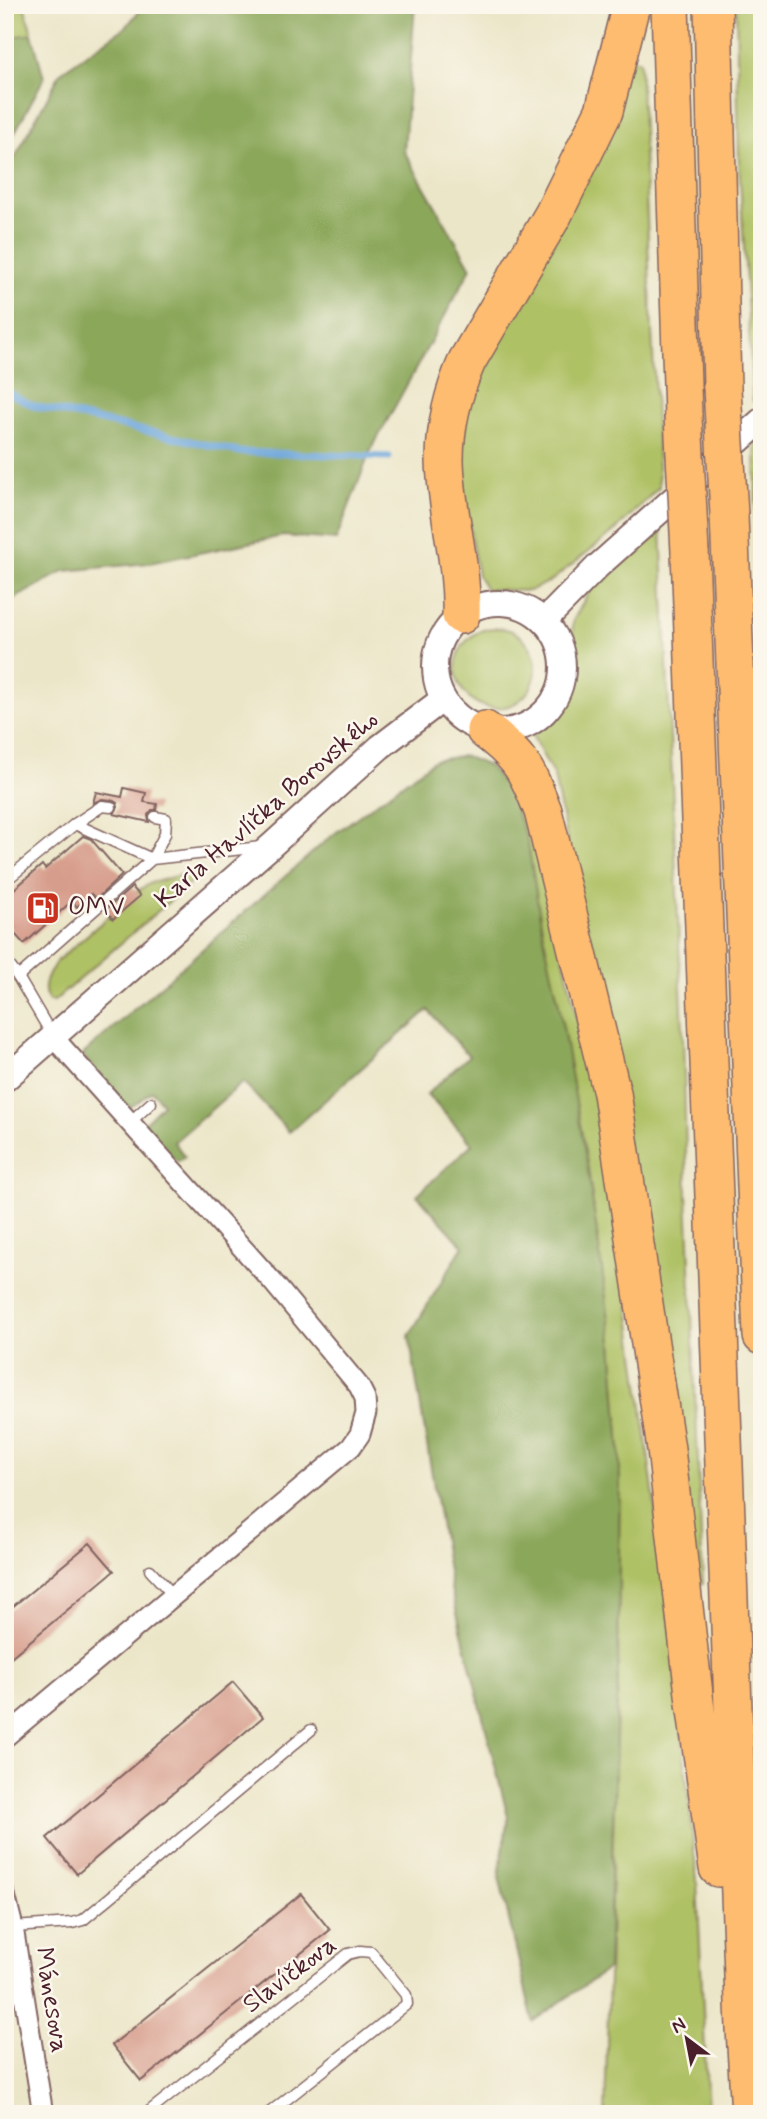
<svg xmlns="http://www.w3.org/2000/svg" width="767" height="2119" font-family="Mynerve,sans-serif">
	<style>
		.green { fill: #afc165; stroke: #7c7048; stroke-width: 2 }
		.forest { fill: #8ba75a; stroke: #6a6342; stroke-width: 2 }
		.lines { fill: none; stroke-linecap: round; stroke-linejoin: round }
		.stream { stroke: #6ba5db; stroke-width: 7 }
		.building { fill: #d79d8c }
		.service-casing { stroke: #836562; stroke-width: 13 }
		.minor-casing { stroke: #836562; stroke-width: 23 }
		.tertiary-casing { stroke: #836562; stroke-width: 28 }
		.motorway-casing { stroke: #836562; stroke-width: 40 }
		.service { stroke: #fff; stroke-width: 10 }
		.minor { stroke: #fff; stroke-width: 19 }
		.tertiary { stroke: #fff; stroke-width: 24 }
		.motorway { stroke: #febc70; stroke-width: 37 }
		.motorway-bridge-casing { stroke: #836562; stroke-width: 40; stroke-linecap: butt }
		.motorway-bridge { stroke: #febc70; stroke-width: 37 }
		.labels { text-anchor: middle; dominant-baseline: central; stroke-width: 5; stroke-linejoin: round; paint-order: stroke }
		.street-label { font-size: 26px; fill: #4a1f2b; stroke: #fbf7ec }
		.poi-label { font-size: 26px; fill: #4a1f2b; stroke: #fbf7ec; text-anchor: start }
	</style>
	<rect width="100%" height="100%" fill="#fbf7ec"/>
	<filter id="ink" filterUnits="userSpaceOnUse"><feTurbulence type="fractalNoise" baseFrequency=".0143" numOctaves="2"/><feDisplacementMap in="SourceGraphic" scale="14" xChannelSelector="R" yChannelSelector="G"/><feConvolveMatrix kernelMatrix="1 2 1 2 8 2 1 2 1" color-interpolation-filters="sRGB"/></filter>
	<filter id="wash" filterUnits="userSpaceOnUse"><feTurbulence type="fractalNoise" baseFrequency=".00686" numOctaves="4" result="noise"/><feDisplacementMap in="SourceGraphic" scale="28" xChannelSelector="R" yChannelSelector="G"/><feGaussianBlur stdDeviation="1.57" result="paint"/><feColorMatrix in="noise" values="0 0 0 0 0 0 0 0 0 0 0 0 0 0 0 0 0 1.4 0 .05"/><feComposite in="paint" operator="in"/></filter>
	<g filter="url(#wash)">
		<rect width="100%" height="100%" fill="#ece6c9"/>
		<!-- green -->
		<g class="green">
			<path d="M 5,5 L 24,5 L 32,34 L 5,38 Z"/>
			<path d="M 736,5 L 762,5 L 762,393 L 753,401 L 739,162 Z"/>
			<path d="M 630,58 L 640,61 L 659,487 L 617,529 L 551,581 L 529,591 L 486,589 L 478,576 L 460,472 L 461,414 Z"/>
			<path d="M 762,439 L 762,873 L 754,661 L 756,486 L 755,443 Z"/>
			<path d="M 661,527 L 683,1034 L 687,1194 L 703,1584 L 694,1583 L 605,1031 L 554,776 L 532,735 L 552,723 L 566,700 L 572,664 L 573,621 L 590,590 Z"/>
			<circle cx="496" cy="668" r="40"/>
			<path d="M 507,788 L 515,789 L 544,873 L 610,1162 L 671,1629 L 697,1881 L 708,2114 L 605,2114 L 618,1671 L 620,1451 L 612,1341 L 588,1169 Z"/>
			<path d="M 190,872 L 195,874 L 195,879 L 54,1001 L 49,1001 C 39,988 49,974 56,962 L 139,890 L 151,883 Z"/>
		</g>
		<!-- forest -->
		<g class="forest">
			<path d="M 144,5 L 415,5 L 404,151 L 471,268 L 370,452 L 336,540 L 283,536 L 149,563 L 64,571 L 5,604 L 5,176 L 61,72 L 127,26 Z"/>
			<path d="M 32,34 L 44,78 L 5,151 L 5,38 Z"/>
			<path d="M 464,756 L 489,766 L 507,788 L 528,843 L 542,929 L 559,1005 L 588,1169 L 612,1341 L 620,1451 L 618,1671 L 608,1969 L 533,2021 L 499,1877 L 508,1817 L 451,1589 L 409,1336 L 463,1246 L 417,1195 L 472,1144 L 427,1094 L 469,1056 L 428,1010 L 289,1132 L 243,1082 L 174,1142 L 185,1157 L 178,1161 L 173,1158 L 146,1128 L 144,1123 L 163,1104 L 152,1091 L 134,1105 L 130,1107 L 125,1104 L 82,1055 L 330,837 L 435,760 Z"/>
		</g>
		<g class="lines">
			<!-- stream -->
			<path class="stream" d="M 5,391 L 34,406 L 239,452 L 389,457"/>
		</g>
		<g id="blocks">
			<!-- building -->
			<g class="building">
				<path d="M 124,788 L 146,793 L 144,802 L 157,804 L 156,810 L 152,810 L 148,815 L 149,822 L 114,814 L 118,807 L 117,803 L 112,800 L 102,799 L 93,803 L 96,792 L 122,797 Z"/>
				<path d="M 83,836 L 91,839 L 122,875 L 96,899 L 91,894 L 77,907 L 72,901 L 24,944 L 5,923 L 5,897 L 42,865 L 45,869 Z"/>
				<path d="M 132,887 L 140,896 L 113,919 L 106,910 Z"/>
				<path d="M 90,1543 L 114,1571 L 5,1662 L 5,1613 Z"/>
				<path d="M 233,1682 L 263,1717 L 77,1874 L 47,1838 Z"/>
				<path d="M 301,1894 L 330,1930 L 141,2081 L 112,2045 Z"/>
			</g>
		</g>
	</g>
	<g filter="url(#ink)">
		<use href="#blocks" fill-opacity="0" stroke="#836562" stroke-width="2"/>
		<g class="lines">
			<!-- service casing -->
			<g class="service-casing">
				<g id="service">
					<path d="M 75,824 L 102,806 L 111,807"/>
					<path d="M 5,881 L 75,824 L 152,859 L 165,834 L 166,819 L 155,817"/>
					<path d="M 5,960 L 18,977"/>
					<path d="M 52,1035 L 18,977 L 152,859 L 261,847"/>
					<path d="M 129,1123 L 151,1103"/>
					<path d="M 150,1570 L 174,1596"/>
					<path d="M 13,1927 L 72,1923 L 83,1920 L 311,1730"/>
					<path d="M 146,2114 L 348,1954 L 360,1951 L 371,1952 L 406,1995 L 407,2004 L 268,2114"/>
				</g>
			</g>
			<!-- minor casing -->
			<g class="minor-casing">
				<g id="minor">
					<path d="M 5,1737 L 351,1447 L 360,1434 L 366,1413 L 365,1398 L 359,1386 L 272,1281 L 53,1037"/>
					<path d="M 5,1895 L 13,1927 L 43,2114"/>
				</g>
			</g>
			<!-- tertiary casing -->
			<g class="tertiary-casing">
				<g id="tertiary">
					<circle cx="499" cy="667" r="64"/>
					<path d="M 544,621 L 598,566 L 762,420"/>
					<path d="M 5,1079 L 272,845 L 380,747 L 443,699"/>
				</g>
			</g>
			<!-- motorway casing -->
			<g class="motorway-casing">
				<g id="motorway">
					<path d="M 670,5 L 683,416"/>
					<path d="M 713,5 L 722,388"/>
					<path d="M 729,515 L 762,1336"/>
					<path d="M 690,552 L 745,2029 L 750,2114"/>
					<path d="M 461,615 C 463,563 446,512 445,460 C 445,425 453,393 467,361 L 553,215 L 604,111 L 631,5"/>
					<path d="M 485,730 C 521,757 527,770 543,811 L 612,1093 L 666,1449 L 695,1703 L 718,1868"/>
				</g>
			</g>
			<!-- service -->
			<use href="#service" class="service"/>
			<!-- minor -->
			<use href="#minor" class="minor"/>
			<!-- tertiary -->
			<use href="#tertiary" class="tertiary"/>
			<!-- motorway -->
			<use href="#motorway" class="motorway"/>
			<!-- motorway-bridge casing -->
			<g class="motorway-bridge-casing">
				<g id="motorway-bridge">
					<path d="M 722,388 L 729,515"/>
					<path d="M 683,416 L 690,552"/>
				</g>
			</g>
			<!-- motorway-bridge -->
			<use href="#motorway-bridge" class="motorway-bridge"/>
		</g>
	</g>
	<!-- icons -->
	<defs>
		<g id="fuel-square" transform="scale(1.75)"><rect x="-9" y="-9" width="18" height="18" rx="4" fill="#c8321e" stroke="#fbf7ec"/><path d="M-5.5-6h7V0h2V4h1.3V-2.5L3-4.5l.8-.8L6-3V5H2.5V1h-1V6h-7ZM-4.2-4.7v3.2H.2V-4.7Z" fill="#fff"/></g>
	</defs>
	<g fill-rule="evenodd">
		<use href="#fuel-square" x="43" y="908"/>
	</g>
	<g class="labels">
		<!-- street labels -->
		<g class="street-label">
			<text transform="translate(267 810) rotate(-41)">Karla Havlíčka Borovského</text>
			<text transform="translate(290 1975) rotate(-37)">Slavíčkova</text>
			<text transform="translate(51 2000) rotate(81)">Mánesova</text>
		</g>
		<!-- poi labels -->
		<g class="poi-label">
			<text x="68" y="908">OMV</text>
		</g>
	</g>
	<!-- margin -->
	<rect width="767" height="2119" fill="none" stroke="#fbf7ec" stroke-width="28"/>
	<!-- north arrow -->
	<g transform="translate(687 2039) rotate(328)" stroke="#fbf7ec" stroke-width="5" paint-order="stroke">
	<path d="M0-5L12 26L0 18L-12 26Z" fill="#4a1f2b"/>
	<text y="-10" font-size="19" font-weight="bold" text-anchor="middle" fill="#4a1f2b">N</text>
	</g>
</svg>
